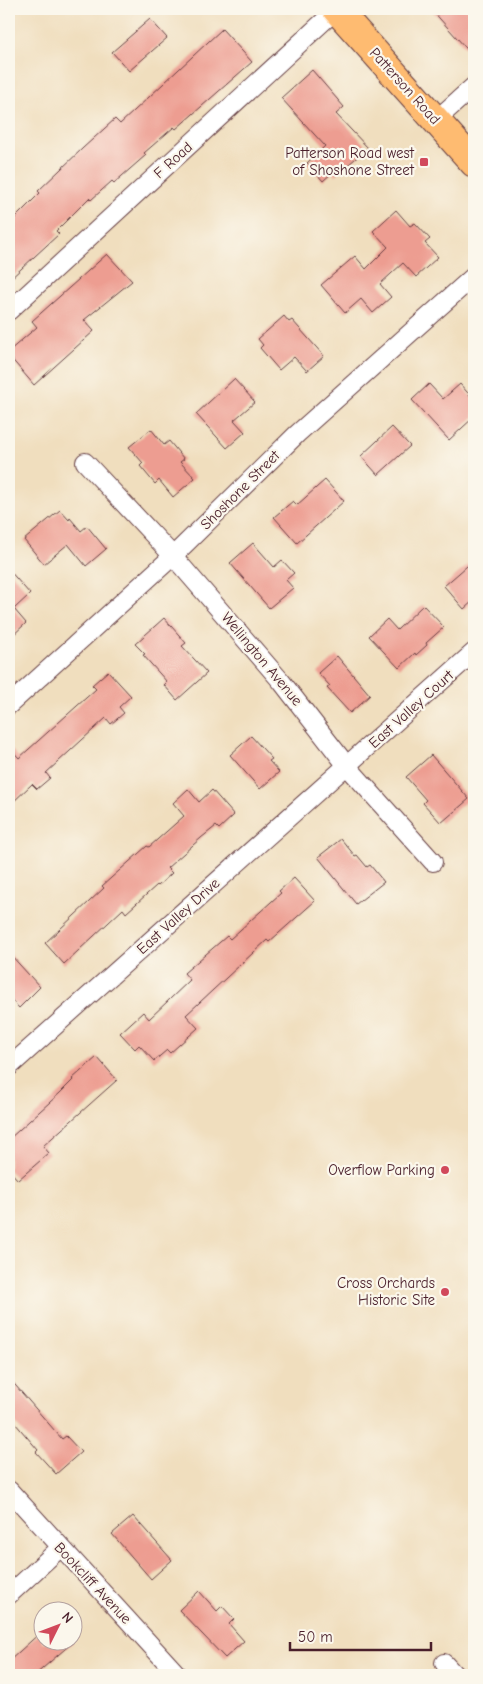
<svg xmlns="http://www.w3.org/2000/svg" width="483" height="1684" font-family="'Comic Neue',sans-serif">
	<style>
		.building { fill: #ed9d91 }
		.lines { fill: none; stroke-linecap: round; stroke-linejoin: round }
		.minor-casing { stroke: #633c41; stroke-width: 20 }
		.primary-casing { stroke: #633c41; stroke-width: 30 }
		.minor { stroke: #fff; stroke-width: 18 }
		.primary { stroke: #febb71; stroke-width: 28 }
		.poi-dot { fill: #d1495b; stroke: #fbf7ec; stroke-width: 2 }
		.labels { text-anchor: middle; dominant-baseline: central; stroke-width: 4.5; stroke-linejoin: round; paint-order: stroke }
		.street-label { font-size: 15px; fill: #4a1f2b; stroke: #fbf7ec }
		.poi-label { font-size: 15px; fill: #4a1f2b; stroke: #fbf7ec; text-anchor: end }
	</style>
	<rect width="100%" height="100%" fill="#fbf7ec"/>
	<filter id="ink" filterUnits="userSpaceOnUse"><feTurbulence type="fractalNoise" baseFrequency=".02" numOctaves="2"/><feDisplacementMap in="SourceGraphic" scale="10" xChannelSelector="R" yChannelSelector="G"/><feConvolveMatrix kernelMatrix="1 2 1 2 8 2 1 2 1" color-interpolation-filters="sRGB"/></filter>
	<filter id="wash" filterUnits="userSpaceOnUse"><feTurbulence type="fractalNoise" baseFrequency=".0096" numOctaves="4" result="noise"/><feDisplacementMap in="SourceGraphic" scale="20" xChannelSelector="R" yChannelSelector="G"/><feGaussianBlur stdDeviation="1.12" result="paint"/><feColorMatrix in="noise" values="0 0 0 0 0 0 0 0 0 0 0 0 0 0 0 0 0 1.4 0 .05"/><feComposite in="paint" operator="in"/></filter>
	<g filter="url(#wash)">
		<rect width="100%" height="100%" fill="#f0debe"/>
		<g id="blocks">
			<!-- building -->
			<g class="building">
				<path d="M 431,9 L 474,9 L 474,57 Z"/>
				<path d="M 150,19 L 167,38 L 129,71 L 112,52 Z"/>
				<path d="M 222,29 L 252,62 L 176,129 L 174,127 L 144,153 L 146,155 L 114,183 L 112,181 L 91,200 L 89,198 L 56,231 L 59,234 L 9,280 L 9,224 L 40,193 L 38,191 L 83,148 L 115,119 L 120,124 Z"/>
				<path d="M 312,70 L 344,107 L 336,114 L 368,148 L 336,175 L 333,172 L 323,181 L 307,163 L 325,146 L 281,98 Z"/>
				<path d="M 396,210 L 410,226 L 415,223 L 430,239 L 425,243 L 438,257 L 416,277 L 403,263 L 380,284 L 391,297 L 373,313 L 361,299 L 345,313 L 321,285 L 355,256 L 366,269 L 388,247 L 373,231 Z"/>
				<path d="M 107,254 L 132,281 L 84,320 L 94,331 L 34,385 L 9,356 L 9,351 L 37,327 L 32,321 Z"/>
				<path d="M 284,316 L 289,322 L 292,320 L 324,356 L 307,371 L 294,357 L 279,370 L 260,348 L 263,345 L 258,339 Z"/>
				<path d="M 234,379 L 255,402 L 234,420 L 245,432 L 227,448 L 196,414 Z"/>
				<path d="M 429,384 L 443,399 L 460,384 L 474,400 L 474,417 L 449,440 L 412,400 Z"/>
				<path d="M 392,427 L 410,446 L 378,475 L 361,456 Z"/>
				<path d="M 151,429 L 164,445 L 169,441 L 184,459 L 180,462 L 195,478 L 173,497 L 159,480 L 155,484 L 140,466 L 143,463 L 129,447 Z"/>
				<path d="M 325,480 L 344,501 L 297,543 L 274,517 L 293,501 L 297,505 Z"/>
				<path d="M 60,510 L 69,520 L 70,518 L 81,531 L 87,526 L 106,549 L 86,566 L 68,544 L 44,564 L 24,540 Z"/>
				<path d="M 253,543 L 274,567 L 282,560 L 294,573 L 286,580 L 293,588 L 269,608 L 230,563 Z"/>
				<path d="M 474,560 L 474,600 L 464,609 L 444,586 Z"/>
				<path d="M 9,570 L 30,594 L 14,609 L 26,623 L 9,639 Z"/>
				<path d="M 423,605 L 444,627 L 426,643 L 427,645 L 416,655 L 415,653 L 399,668 L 369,636 L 387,619 L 397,630 Z"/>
				<path d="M 164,618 L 186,643 L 182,646 L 207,673 L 177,700 L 164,685 L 167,682 L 143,655 L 145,654 L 135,644 Z"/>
				<path d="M 337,656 L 370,695 L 350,713 L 327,688 L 330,686 L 318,673 Z"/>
				<path d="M 108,671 L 131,696 L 119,707 L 124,713 L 111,724 L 106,718 L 46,773 L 50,778 L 37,789 L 32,784 L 9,806 L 9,747 L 19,758 L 96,689 L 92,685 Z"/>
				<path d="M 251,736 L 272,759 L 269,761 L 279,772 L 260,789 L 230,755 Z"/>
				<path d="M 431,755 L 469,799 L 441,823 L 423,803 L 426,800 L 406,777 Z"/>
				<path d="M 188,789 L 199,802 L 212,790 L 234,815 L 219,829 L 216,826 L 201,838 L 167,868 L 172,873 L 158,886 L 157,885 L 126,913 L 123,909 L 64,964 L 45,943 L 104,888 L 102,886 L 147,846 L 149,847 L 184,816 L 173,803 Z"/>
				<path d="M 341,839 L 355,856 L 357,855 L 367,867 L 370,865 L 384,882 L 356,904 L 318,857 Z"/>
				<path d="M 294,878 L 315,901 L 269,942 L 267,940 L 186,1015 L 198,1028 L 170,1053 L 167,1050 L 154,1061 L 139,1045 L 135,1049 L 120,1033 L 143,1012 L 149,1019 L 190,980 L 184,973 L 227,936 L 230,939 L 281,893 L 279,891 Z"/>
				<path d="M 9,953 L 40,987 L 19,1008 L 9,997 Z"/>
				<path d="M 97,1057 L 117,1080 L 43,1146 L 49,1153 L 18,1180 L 9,1170 L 9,1139 L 60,1093 L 73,1080 L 72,1079 Z"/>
				<path d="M 9,1378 L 62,1439 L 66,1436 L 81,1452 L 56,1474 L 36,1452 L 38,1450 L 9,1416 Z"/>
				<path d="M 133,1516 L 172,1560 L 151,1579 L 112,1534 Z"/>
				<path d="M 199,1591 L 217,1611 L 222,1606 L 234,1619 L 229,1624 L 244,1641 L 225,1658 L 179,1610 Z"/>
				<path d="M 42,1631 L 42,1642 L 73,1642 L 35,1675 L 9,1675 L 9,1661 Z"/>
			</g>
		</g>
	</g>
	<g filter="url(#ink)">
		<use href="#blocks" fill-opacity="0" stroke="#633c41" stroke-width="1"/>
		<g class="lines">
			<!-- minor casing -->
			<g class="minor-casing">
				<g id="minor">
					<path d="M 436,120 L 474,86"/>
					<path d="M 9,311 L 337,9"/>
					<path d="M 85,462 L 173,556 L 281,681 L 347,766 L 433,862"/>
					<path d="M 9,705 L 173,556 L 297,434 L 474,276"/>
					<path d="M 9,1067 L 474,652"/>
					<path d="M 9,1490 L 178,1675"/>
					<path d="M 9,1595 L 60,1548"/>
					<path d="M 444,1663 L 455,1675"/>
				</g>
			</g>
			<!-- primary casing -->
			<g class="primary-casing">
				<path id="primary" d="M 336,9 L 474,163"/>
			</g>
			<!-- minor -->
			<use href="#minor" class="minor"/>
			<!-- primary -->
			<use href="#primary" class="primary"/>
		</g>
	</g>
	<!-- markers -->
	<g class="poi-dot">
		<rect x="419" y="157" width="10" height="10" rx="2.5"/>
		<circle cx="445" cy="1170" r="5"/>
		<circle cx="445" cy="1292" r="5"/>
	</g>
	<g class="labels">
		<!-- street labels -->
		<g class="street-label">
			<text transform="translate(405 86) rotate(48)">Patterson Road</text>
			<text transform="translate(173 160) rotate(-42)">F Road</text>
			<text transform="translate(240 490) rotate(-45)">Shoshone Street</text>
			<text transform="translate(262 659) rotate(50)">Wellington Avenue</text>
			<text transform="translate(411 709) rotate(-42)">East Valley Court</text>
			<text transform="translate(178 916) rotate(-42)">East Valley Drive</text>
			<text transform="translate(93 1583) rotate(47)">Bookcliff Avenue</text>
		</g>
		<!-- poi labels -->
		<g class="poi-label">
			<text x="414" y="153">Patterson Road west<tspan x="414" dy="17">of Shoshone Street</tspan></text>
			<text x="435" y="1170">Overflow Parking</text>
			<text x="435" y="1283">Cross Orchards<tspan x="435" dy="17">Historic Site</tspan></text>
		</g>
	</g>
	<!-- margin -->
	<rect width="483" height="1684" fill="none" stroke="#fbf7ec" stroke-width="30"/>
	<!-- north arrow -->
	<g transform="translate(58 1626) rotate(48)"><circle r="24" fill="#fbf7ec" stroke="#b4a19f"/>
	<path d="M0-4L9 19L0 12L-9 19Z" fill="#d1495b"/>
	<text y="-8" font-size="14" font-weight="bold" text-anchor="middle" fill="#4a1f2b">N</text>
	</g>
	<!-- scale -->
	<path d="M290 1642v8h141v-8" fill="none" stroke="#4a1f2b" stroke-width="2.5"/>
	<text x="298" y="1642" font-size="15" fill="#4a1f2b" stroke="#fbf7ec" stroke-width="4" paint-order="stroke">50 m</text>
</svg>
